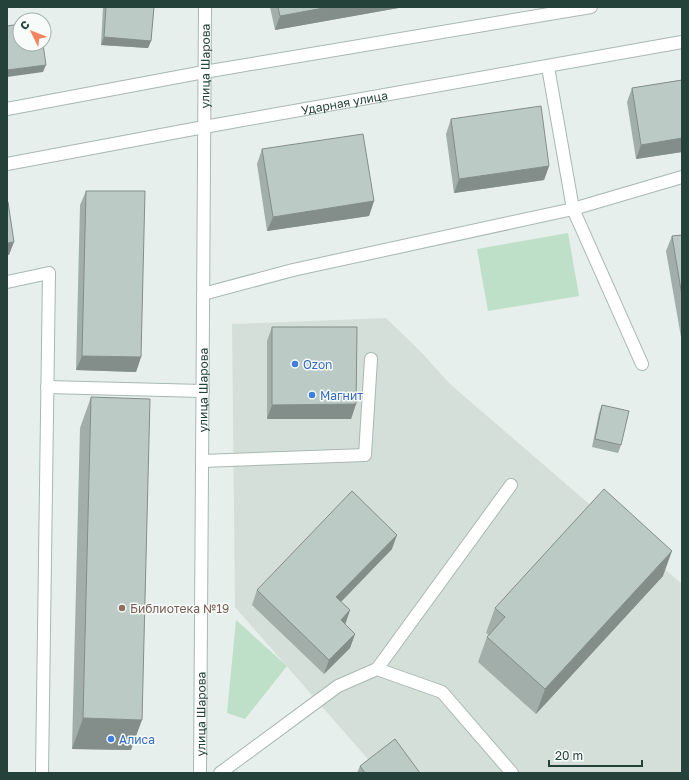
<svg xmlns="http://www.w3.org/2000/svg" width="689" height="780" font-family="'Golos Text',sans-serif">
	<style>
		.built { fill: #d4dfda }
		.green { fill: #bfe0c8 }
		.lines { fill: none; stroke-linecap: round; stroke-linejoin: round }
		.lane-casing { stroke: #a8b8b2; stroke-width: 14 }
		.street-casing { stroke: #a8b8b2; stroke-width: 14 }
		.lane { stroke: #fff; stroke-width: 12 }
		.street { stroke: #fff; stroke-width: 12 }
		.wall { fill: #a1aea9 }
		.shaded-wall { fill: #838d89 }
		.building { fill: #bbcac4; stroke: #838d89 }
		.shop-dot { fill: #3f7fe0; stroke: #f7fbf9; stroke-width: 1.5 }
		.education-dot { fill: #8d6e63; stroke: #f7fbf9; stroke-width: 1.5 }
		.labels { text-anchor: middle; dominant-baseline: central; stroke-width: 3; stroke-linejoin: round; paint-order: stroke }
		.street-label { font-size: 12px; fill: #24423a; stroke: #f7fbf9 }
		.shop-label { font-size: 12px; fill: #366cbe; stroke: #f7fbf9; text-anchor: start }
		.education-label { font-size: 12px; fill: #785e54; stroke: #f7fbf9; text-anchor: start }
	</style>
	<rect width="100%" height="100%" fill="#e6efeb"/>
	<!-- built -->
	<path class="built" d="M 386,318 L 421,352 L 450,384 L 682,584 L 682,773 L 380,773 L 235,607 L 232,324 Z"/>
	<!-- green -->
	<g class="green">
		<path d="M 568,233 L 579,296 L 488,311 L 477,249 Z"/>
		<path d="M 236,620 L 287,666 L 245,719 L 227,713 Z"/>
	</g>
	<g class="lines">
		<!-- lane casing -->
		<g class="lane-casing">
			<g id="lane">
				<path d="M 548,67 L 573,209 L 642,364"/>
				<path d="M 7,282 L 49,273 L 42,773"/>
				<path d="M 203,294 L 293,270 L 573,209 L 682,177"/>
				<path d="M 47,387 L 203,391"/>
				<path d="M 202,461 L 365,455 L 371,359"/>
				<path d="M 377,669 L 511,485"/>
				<path d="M 220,773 L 338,686 L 377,669 L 442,692 L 512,773"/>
			</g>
		</g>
		<!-- street casing -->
		<g class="street-casing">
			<g id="street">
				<path d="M 7,109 L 204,72 L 591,7"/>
				<path id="s1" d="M 7,164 L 204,127 L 682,42"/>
				<path id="s2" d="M 200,773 L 205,7"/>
			</g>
		</g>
		<!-- lane -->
		<use href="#lane" class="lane"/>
		<!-- street -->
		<use href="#street" class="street"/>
	</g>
	<!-- wall -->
	<g class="wall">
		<path d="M 103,7 L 154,7 L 151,41 L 148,48 L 101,45 Z"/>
		<path d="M 270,7 L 404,7 L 275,30 Z"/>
		<path d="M 682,80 L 682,152 L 636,159 L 627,102 L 632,88 Z"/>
		<path d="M 451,119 L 549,166 L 544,180 L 454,193 L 446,134 Z"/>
		<path d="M 262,149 L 374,201 L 369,216 L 267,231 L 257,164 Z"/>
		<path d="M 86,191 L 141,357 L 136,372 L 76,370 L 80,205 Z"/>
		<path d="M 682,235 L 682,337 L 681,337 L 666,251 L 672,236 Z"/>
		<path d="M 272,327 L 356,404 L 351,419 L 267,419 L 267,341 Z"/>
		<path d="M 91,397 L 131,750 L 72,749 L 80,428 Z"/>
		<path d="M 602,405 L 621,445 L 618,453 L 592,447 L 599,413 Z"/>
		<path d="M 392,549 L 341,602 L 350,610 L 345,624 L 355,634 L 350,648 L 324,674 L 252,605 L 257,590 Z"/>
		<path d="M 663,576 L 536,714 L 478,662 L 487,637 L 489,635 L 486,633 L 495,608 Z"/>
		<path d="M 360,766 L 420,773 L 357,773 Z"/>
	</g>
	<!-- shaded-wall -->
	<g class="shaded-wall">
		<path d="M 329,7 L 404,7 L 275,30 L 280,16 Z"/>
		<path d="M 104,37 L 151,41 L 148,48 L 101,45 Z"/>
		<path d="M 46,65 L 43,72 L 7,77 L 7,70 Z"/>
		<path d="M 682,138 L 682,152 L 636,159 L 641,145 Z"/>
		<path d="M 549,166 L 544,180 L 454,193 L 459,179 Z"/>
		<path d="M 374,201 L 369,216 L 267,231 L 273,217 Z"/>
		<path d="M 14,242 L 9,255 L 7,255 L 7,243 Z"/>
		<path d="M 82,356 L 141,357 L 136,372 L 76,370 Z"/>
		<path d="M 356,404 L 351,419 L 267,419 L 272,405 Z"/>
		<path d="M 397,535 L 392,549 L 331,612 L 336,597 Z"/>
		<path d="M 672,551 L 663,576 L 536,714 L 545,689 Z"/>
		<path d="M 350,610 L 345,625 L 341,620 Z"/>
		<path d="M 355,634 L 350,648 L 324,674 L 329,660 Z"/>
		<path d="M 83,718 L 142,720 L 131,750 L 72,749 Z"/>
	</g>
	<!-- building -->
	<g class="building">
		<path d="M 106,7 L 154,7 L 151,41 L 104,37 Z"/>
		<path d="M 278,7 L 329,7 L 280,16 Z"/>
		<path d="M 20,24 L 20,44 L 43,44 L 46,65 L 7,70 L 7,26 Z"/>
		<path d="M 682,80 L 682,138 L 641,145 L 632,88 Z"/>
		<path d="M 541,106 L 549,166 L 459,179 L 451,119 Z"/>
		<path d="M 363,134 L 374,201 L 273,217 L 262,149 Z"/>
		<path d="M 86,191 L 145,191 L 141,357 L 82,356 Z"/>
		<path d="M 7,202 L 8,202 L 14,242 L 7,243 Z"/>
		<path d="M 682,235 L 682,296 L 672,236 Z"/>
		<path d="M 272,327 L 357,327 L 356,404 L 272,405 Z"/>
		<path d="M 91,397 L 150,399 L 142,720 L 83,718 Z"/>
		<path d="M 602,405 L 629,411 L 621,445 L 595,439 Z"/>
		<path d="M 604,489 L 672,551 L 545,689 L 487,637 L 505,617 L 495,608 Z"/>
		<path d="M 352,491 L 397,535 L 336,597 L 350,610 L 341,620 L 355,634 L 329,660 L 257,590 Z"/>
		<path d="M 395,739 L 420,773 L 365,773 L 360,766 Z"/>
	</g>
	<!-- markers -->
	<g class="shop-dot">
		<circle cx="295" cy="364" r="4"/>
		<circle cx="312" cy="395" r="4"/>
		<circle cx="111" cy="739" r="4"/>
	</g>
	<circle class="education-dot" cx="122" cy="608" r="4"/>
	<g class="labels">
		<!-- street labels -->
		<g class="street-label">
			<text stroke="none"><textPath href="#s2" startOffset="707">улица Шарова</textPath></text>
			<text stroke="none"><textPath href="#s1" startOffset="343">Ударная улица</textPath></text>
			<text stroke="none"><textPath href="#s2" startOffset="383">улица Шарова</textPath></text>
			<text stroke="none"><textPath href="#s2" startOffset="59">улица Шарова</textPath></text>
		</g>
		<!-- shop labels -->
		<g class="shop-label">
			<text x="303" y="364">Ozon</text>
			<text x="320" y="395">Магнит</text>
			<text x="119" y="739">Алиса</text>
		</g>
		<!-- education labels -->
		<g class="education-label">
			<text x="130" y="608">Библиотека №19</text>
		</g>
	</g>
	<!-- border -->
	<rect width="689" height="780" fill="none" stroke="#24423a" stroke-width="16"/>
	<!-- north arrow -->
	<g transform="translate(32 32) rotate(313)"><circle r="19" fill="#f7fbf9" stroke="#a3b1ad"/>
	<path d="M0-3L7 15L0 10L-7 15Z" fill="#f4845f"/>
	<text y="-6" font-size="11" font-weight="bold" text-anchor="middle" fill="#24423a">С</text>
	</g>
	<!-- scale -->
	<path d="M549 760v6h93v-6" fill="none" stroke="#24423a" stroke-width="2"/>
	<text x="555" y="760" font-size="12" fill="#24423a" stroke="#f7fbf9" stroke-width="3" paint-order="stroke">20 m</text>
</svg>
